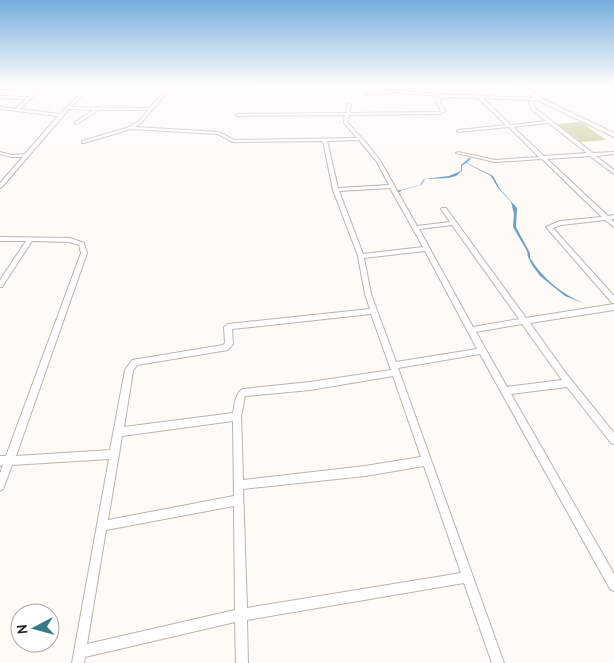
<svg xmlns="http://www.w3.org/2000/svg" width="614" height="663" font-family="Overpass,sans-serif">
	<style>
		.green { fill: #c8cfa0 }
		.water { fill: #6ca1cc }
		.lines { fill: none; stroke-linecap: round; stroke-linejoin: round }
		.minor-casing { stroke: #bab4ae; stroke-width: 2 }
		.tertiary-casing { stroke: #bab4ae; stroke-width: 2 }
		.minor { fill: #fff; fill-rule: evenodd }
		.tertiary { fill: #fff; fill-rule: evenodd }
	</style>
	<rect width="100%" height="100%" fill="#fefaf6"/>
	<!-- green -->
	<path class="green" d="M 581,122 L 606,140 L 581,142 L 557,124 Z"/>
	<!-- water -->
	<path class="water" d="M 469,158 L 471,158 L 467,163 L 493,176 L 500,189 L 517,208 L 516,227 L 530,253 L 530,258 C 544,280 562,294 585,304 L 565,296 L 540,276 L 532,265 L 528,257 L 527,251 L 513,227 L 514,214 L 511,202 L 498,188 L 491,176 L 466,163 L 462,166 L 462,171 L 456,176 L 448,178 L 425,179 L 421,185 L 402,190 L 398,193 L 396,191 L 420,185 L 424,179 L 449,176 L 461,171 L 461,165 Z"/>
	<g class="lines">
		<!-- minor casing -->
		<g class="minor-casing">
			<g id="minor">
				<path d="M 41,85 L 44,86 L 20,109 L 60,114 L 88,85 L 92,85 L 71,107 L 150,108 L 169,85 L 173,85 L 142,122 L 135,127 L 219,132 L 234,140 L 357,138 L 344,123 L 345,115 L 237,116 L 236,115 L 238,114 L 346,113 L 347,105 L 349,104 L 351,105 L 350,113 L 439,112 L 441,111 L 436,102 L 438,97 L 441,96 L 394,92 L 367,96 L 365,95 L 394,90 L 448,95 L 478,95 L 480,96 L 539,98 L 540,98 L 540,100 L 536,100 L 533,102 L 535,108 L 593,153 L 614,152 L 614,154 L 596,156 L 614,170 L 614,174 L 590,156 L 547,159 L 608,216 L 614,215 L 614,219 L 611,219 L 614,222 L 614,227 L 605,220 L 561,225 L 553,228 L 614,296 L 614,303 L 612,303 L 546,227 L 560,221 L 602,217 L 542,159 L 495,162 L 456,153 L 458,152 L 495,160 L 539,157 L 509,127 L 457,132 L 457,131 L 459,130 L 506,125 L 478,98 L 448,97 L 441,99 L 440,102 L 445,111 L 440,114 L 349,115 L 348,123 L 369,146 L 381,162 L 417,226 L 450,222 L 441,209 L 442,208 L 446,208 L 526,318 L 614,304 L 614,310 L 530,323 L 565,372 L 614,433 L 614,444 L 611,443 L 567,387 L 511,394 L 614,574 L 614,591 L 610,589 L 480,354 L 398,368 L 504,663 L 492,663 L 464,583 L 247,620 L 248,663 L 236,663 L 235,622 L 85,657 L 84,663 L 72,663 L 109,459 L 12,465 L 3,489 L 0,491 L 0,473 L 3,465 L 0,466 L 0,456 L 6,456 L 81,253 L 79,245 L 69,242 L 32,241 L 2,287 L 0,287 L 0,280 L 26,241 L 0,241 L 0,237 L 70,238 L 84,243 L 87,253 L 16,456 L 110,450 L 125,370 L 132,360 L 223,345 L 225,343 L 224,327 L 228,324 L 370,309 L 365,294 L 358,256 L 333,190 L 323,141 L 233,142 L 218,134 L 131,129 L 84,143 L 82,143 L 82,141 L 129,127 L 140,120 L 148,110 L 98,110 L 77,124 L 75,124 L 75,122 L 93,110 L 69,109 L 2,187 L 0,188 L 0,183 L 23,157 L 11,157 L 0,154 L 0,152 L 11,155 L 25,154 L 58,116 L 0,109 L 0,107 L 16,109 L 26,99 L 0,98 L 0,96 L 29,97 L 37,89 L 0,89 L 0,87 L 39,87 ZM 483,98 L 531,100 L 529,102 L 532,110 L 546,121 L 511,125 ZM 549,123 L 587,153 L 544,156 L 513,127 ZM 359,140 L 377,162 L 389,185 L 338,188 L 327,141 ZM 390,188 L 423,247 L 363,254 L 339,191 ZM 452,225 L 519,319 L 473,327 L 419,229 ZM 425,251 L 477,349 L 396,362 L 371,294 L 364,258 ZM 371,314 L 391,370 L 310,382 L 243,389 C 235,393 235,404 233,413 L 124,427 L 133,371 L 137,365 L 228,350 L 233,344 L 232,329 ZM 522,324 L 559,376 L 562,380 L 507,387 L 476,332 ZM 393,376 L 421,457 L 365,466 L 243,480 L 241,416 L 245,396 L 310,390 ZM 233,421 L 234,496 L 108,520 L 122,436 ZM 424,466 L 461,573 L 247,608 L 243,489 L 365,476 ZM 234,506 L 235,610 L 87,644 L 106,530 Z"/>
				<path d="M 212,85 L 216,85 L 214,90 L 211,89 Z"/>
			</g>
		</g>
		<!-- tertiary casing -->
		<g class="tertiary-casing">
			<path id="tertiary" d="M 517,85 L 522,85 L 541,98 L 614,133 L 614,137 L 537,100 Z"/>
		</g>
		<!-- minor -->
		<use href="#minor" class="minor"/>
		<!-- tertiary -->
		<use href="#tertiary" class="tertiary"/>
	</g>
	<!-- sky -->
	<linearGradient id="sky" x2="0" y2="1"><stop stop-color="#76acdd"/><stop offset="0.48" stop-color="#fffdfb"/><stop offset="1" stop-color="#fffdfb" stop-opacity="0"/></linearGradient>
	<rect width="614" height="178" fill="url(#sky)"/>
	<!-- north arrow -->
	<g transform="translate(35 628) rotate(264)"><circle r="24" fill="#ffffff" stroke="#a9a7a7"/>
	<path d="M0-4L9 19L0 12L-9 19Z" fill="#367a89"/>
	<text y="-8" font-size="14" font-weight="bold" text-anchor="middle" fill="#272422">N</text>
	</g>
</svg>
